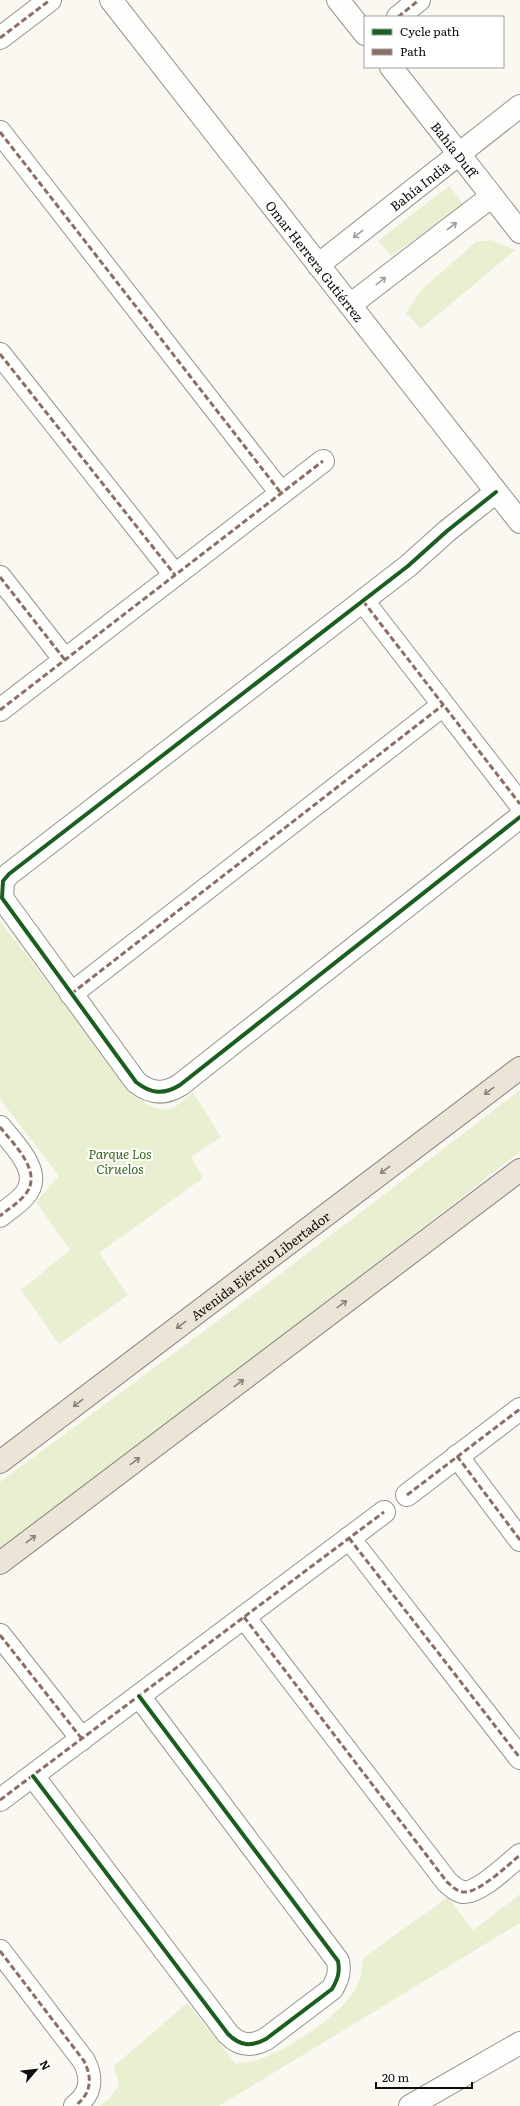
<svg xmlns="http://www.w3.org/2000/svg" width="520" height="2106" font-family="Literata,serif">
	<style>
		.green { fill: #e8f0d1 }
		.lines { fill: none; stroke-linecap: round; stroke-linejoin: round }
		.minor-casing { stroke: #949390; stroke-width: 24 }
		.major-casing { stroke: #81807d; stroke-width: 24 }
		.minor { stroke: #fefefd; stroke-width: 22 }
		.major { stroke: #ede4d8; stroke-width: 22 }
		.quiet { stroke: #8d6e63; stroke-width: 3; stroke-dasharray: 6 3; stroke-linecap: butt }
		.cycleway-casing { stroke: #fff; stroke-width: 6 }
		.cycleway { stroke: #1b5e20; stroke-width: 4 }
		.oneway { stroke: #9e9e9d }
		.oneway2 { stroke: #88837d }
		.labels { text-anchor: middle; dominant-baseline: central; stroke-width: 4; stroke-linejoin: round; paint-order: stroke }
		.street-label { font-size: 13px; fill: #0d0d0d; stroke: #fff }
		.park-label { font-size: 13px; font-style: italic; fill: #37671c; stroke: #fff }
	</style>
	<rect width="100%" height="100%" fill="#fbf8f1"/>
	<!-- green -->
	<g class="green">
		<path d="M 449,186 L 464,205 L 391,256 L 378,241 Z"/>
		<path d="M 492,240 L 515,250 L 421,329 L 406,313 L 423,288 L 476,242 Z"/>
		<path d="M 0,921 L 136,1097 C 164,1114 168,1115 193,1092 L 221,1137 L 191,1157 L 203,1178 L 99,1253 L 128,1295 L 59,1344 L 21,1290 L 70,1250 L 36,1202 L 59,1176 L 0,1099 Z"/>
		<path d="M 520,1090 L 520,1152 L 250,1361 L 0,1549 L 0,1482 L 266,1285 Z"/>
		<path d="M 520,1894 L 520,1923 L 219,2106 L 100,2106 L 110,2098 L 119,2084 L 114,2066 L 187,2003 L 236,2064 C 243,2063 250,2062 257,2060 C 287,2051 351,2010 360,1979 C 362,1973 362,1965 363,1958 L 448,1897 L 473,1930 Z"/>
	</g>
	<g class="lines">
		<!-- minor casing -->
		<g class="minor-casing">
			<g id="minor">
				<path id="s1" d="M 111,0 L 520,522"/>
				<path d="M 338,0 L 365,34"/>
				<path d="M 398,17 L 419,0"/>
				<path d="M 0,38 L 50,0"/>
				<path id="s2" d="M 391,67 L 520,232"/>
				<path d="M 0,132 L 281,493"/>
				<path id="s3" d="M 318,265 L 520,106"/>
				<path d="M 350,305 L 492,196"/>
				<path d="M 0,354 L 175,575"/>
				<path d="M 496,492 L 447,531 L 408,566 L 9,874 L 3,881 L 2,898 L 136,1082 C 151,1094 164,1095 180,1085 L 520,817"/>
				<path d="M 0,577 L 65,660"/>
				<path d="M 363,601 L 520,804"/>
				<path d="M 0,710 L 323,461"/>
				<path d="M 71,994 L 443,705"/>
				<path d="M 0,1127 C 14,1145 45,1173 24,1196 C 17,1204 8,1209 0,1216"/>
				<path d="M 457,1456 L 520,1540"/>
				<path d="M 407,1495 L 520,1409"/>
				<path d="M 349,1538 L 520,1758"/>
				<path d="M 244,1617 L 447,1882 C 452,1886 456,1891 463,1892 C 478,1894 508,1865 520,1855"/>
				<path d="M 0,1635 L 82,1739"/>
				<path d="M 33,1776 L 228,2034 C 240,2046 251,2047 266,2039 L 332,1989 C 338,1979 340,1972 338,1961 L 139,1696"/>
				<path d="M 0,1800 L 384,1512"/>
				<path d="M 0,1951 L 84,2061 C 93,2079 91,2094 75,2106"/>
				<path d="M 410,2106 L 520,2043"/>
			</g>
		</g>
		<!-- major casing -->
		<g class="major-casing">
			<g id="major">
				<path id="s4" d="M 0,1462 L 520,1068"/>
				<path d="M 0,1563 L 520,1170"/>
			</g>
		</g>
		<!-- minor -->
		<use href="#minor" class="minor"/>
		<!-- major -->
		<use href="#major" class="major"/>
		<!-- quiet -->
		<g class="quiet">
			<path d="M 398,17 L 419,0"/>
			<path d="M 0,38 L 50,0"/>
			<path d="M 0,132 L 281,493"/>
			<path d="M 0,354 L 175,575"/>
			<path d="M 0,577 L 65,660"/>
			<path d="M 363,601 L 520,804"/>
			<path d="M 0,710 L 323,461"/>
			<path d="M 71,994 L 443,705"/>
			<path d="M 0,1127 C 14,1145 45,1173 24,1196 C 17,1204 8,1209 0,1216"/>
			<path d="M 457,1456 L 520,1540"/>
			<path d="M 407,1495 L 520,1409"/>
			<path d="M 349,1538 L 520,1758"/>
			<path d="M 244,1617 L 447,1882 C 452,1886 456,1891 463,1892 C 478,1894 508,1865 520,1855"/>
			<path d="M 0,1635 L 82,1739"/>
			<path d="M 0,1800 L 384,1512"/>
			<path d="M 0,1951 L 84,2061 C 93,2079 91,2094 75,2106"/>
		</g>
		<!-- cycleway casing -->
		<g class="cycleway-casing">
			<g id="cycleway">
				<path d="M 496,492 L 447,531 L 408,566 L 9,874 L 3,881 L 2,898 L 136,1082 C 151,1094 164,1095 180,1085 L 520,817"/>
				<path d="M 33,1776 L 228,2034 C 240,2046 251,2047 266,2039 L 332,1989 C 338,1979 340,1972 338,1961 L 139,1696"/>
			</g>
		</g>
		<!-- cycleway -->
		<use href="#cycleway" class="cycleway"/>
	</g>
	<!-- one-way arrows -->
	<defs><path id="oneway-shaft" d="M-6 0H5M1.5-3L5.5 0L1.5 3" fill="none" stroke-width="1.6" stroke-linecap="round" stroke-linejoin="round"/></defs>
	<g class="oneway">
		<use href="#oneway-shaft" transform="translate(452 226) rotate(-37)"/>
		<use href="#oneway-shaft" transform="translate(358 234) rotate(142)"/>
		<use href="#oneway-shaft" transform="translate(381 281) rotate(-38)"/>
	</g>
	<g class="oneway2">
		<use href="#oneway-shaft" transform="translate(489 1091) rotate(143)"/>
		<use href="#oneway-shaft" transform="translate(385 1170) rotate(143)"/>
		<use href="#oneway-shaft" transform="translate(342 1304) rotate(-37)"/>
		<use href="#oneway-shaft" transform="translate(181 1325) rotate(143)"/>
		<use href="#oneway-shaft" transform="translate(239 1383) rotate(-37)"/>
		<use href="#oneway-shaft" transform="translate(78 1403) rotate(143)"/>
		<use href="#oneway-shaft" transform="translate(135 1461) rotate(-37)"/>
		<use href="#oneway-shaft" transform="translate(31 1539) rotate(-37)"/>
	</g>
	<g class="labels">
		<!-- street labels -->
		<g class="street-label">
			<text stroke="none"><textPath href="#s2" startOffset="104">Bahía Duff</textPath></text>
			<text stroke="none"><textPath href="#s3" startOffset="129">Bahía India</textPath></text>
			<text stroke="none"><textPath href="#s1" startOffset="331">Omar Herrera Gutiérrez</textPath></text>
			<text stroke="none"><textPath href="#s4" startOffset="326">Avenida Ejército Libertador</textPath></text>
		</g>
		<!-- park labels -->
		<g class="park-label">
			<text x="120" y="1153">Parque Los<tspan x="120" dy="15">Ciruelos</tspan></text>
		</g>
	</g>
	<!-- legend -->
	<rect x="364" y="16" width="140" height="52" fill="#ffffff" stroke="#9e9e9e"/>
	<rect x="372" y="29" width="20" height="6" fill="#1b5e20" stroke="#9e9e9e"/>
	<text x="400" y="36" font-size="12" fill="#0d0d0d">Cycle path</text>
	<rect x="372" y="49" width="20" height="6" fill="#8d6e63" stroke="#9e9e9e"/>
	<text x="400" y="56" font-size="12" fill="#0d0d0d">Path</text>
	<!-- north arrow -->
	<g transform="translate(36 2070) rotate(62)" stroke="#ffffff" stroke-width="3" paint-order="stroke">
	<path d="M0-3L7 15L0 10L-7 15Z" fill="#0d0d0d"/>
	<text y="-6" font-size="11" font-weight="bold" text-anchor="middle" fill="#0d0d0d">N</text>
	</g>
	<!-- scale -->
	<path d="M376 2082v6h96v-6" fill="none" stroke="#0d0d0d" stroke-width="2"/>
	<text x="382" y="2082" font-size="12" fill="#0d0d0d" stroke="#ffffff" stroke-width="3" paint-order="stroke">20 m</text>
</svg>
